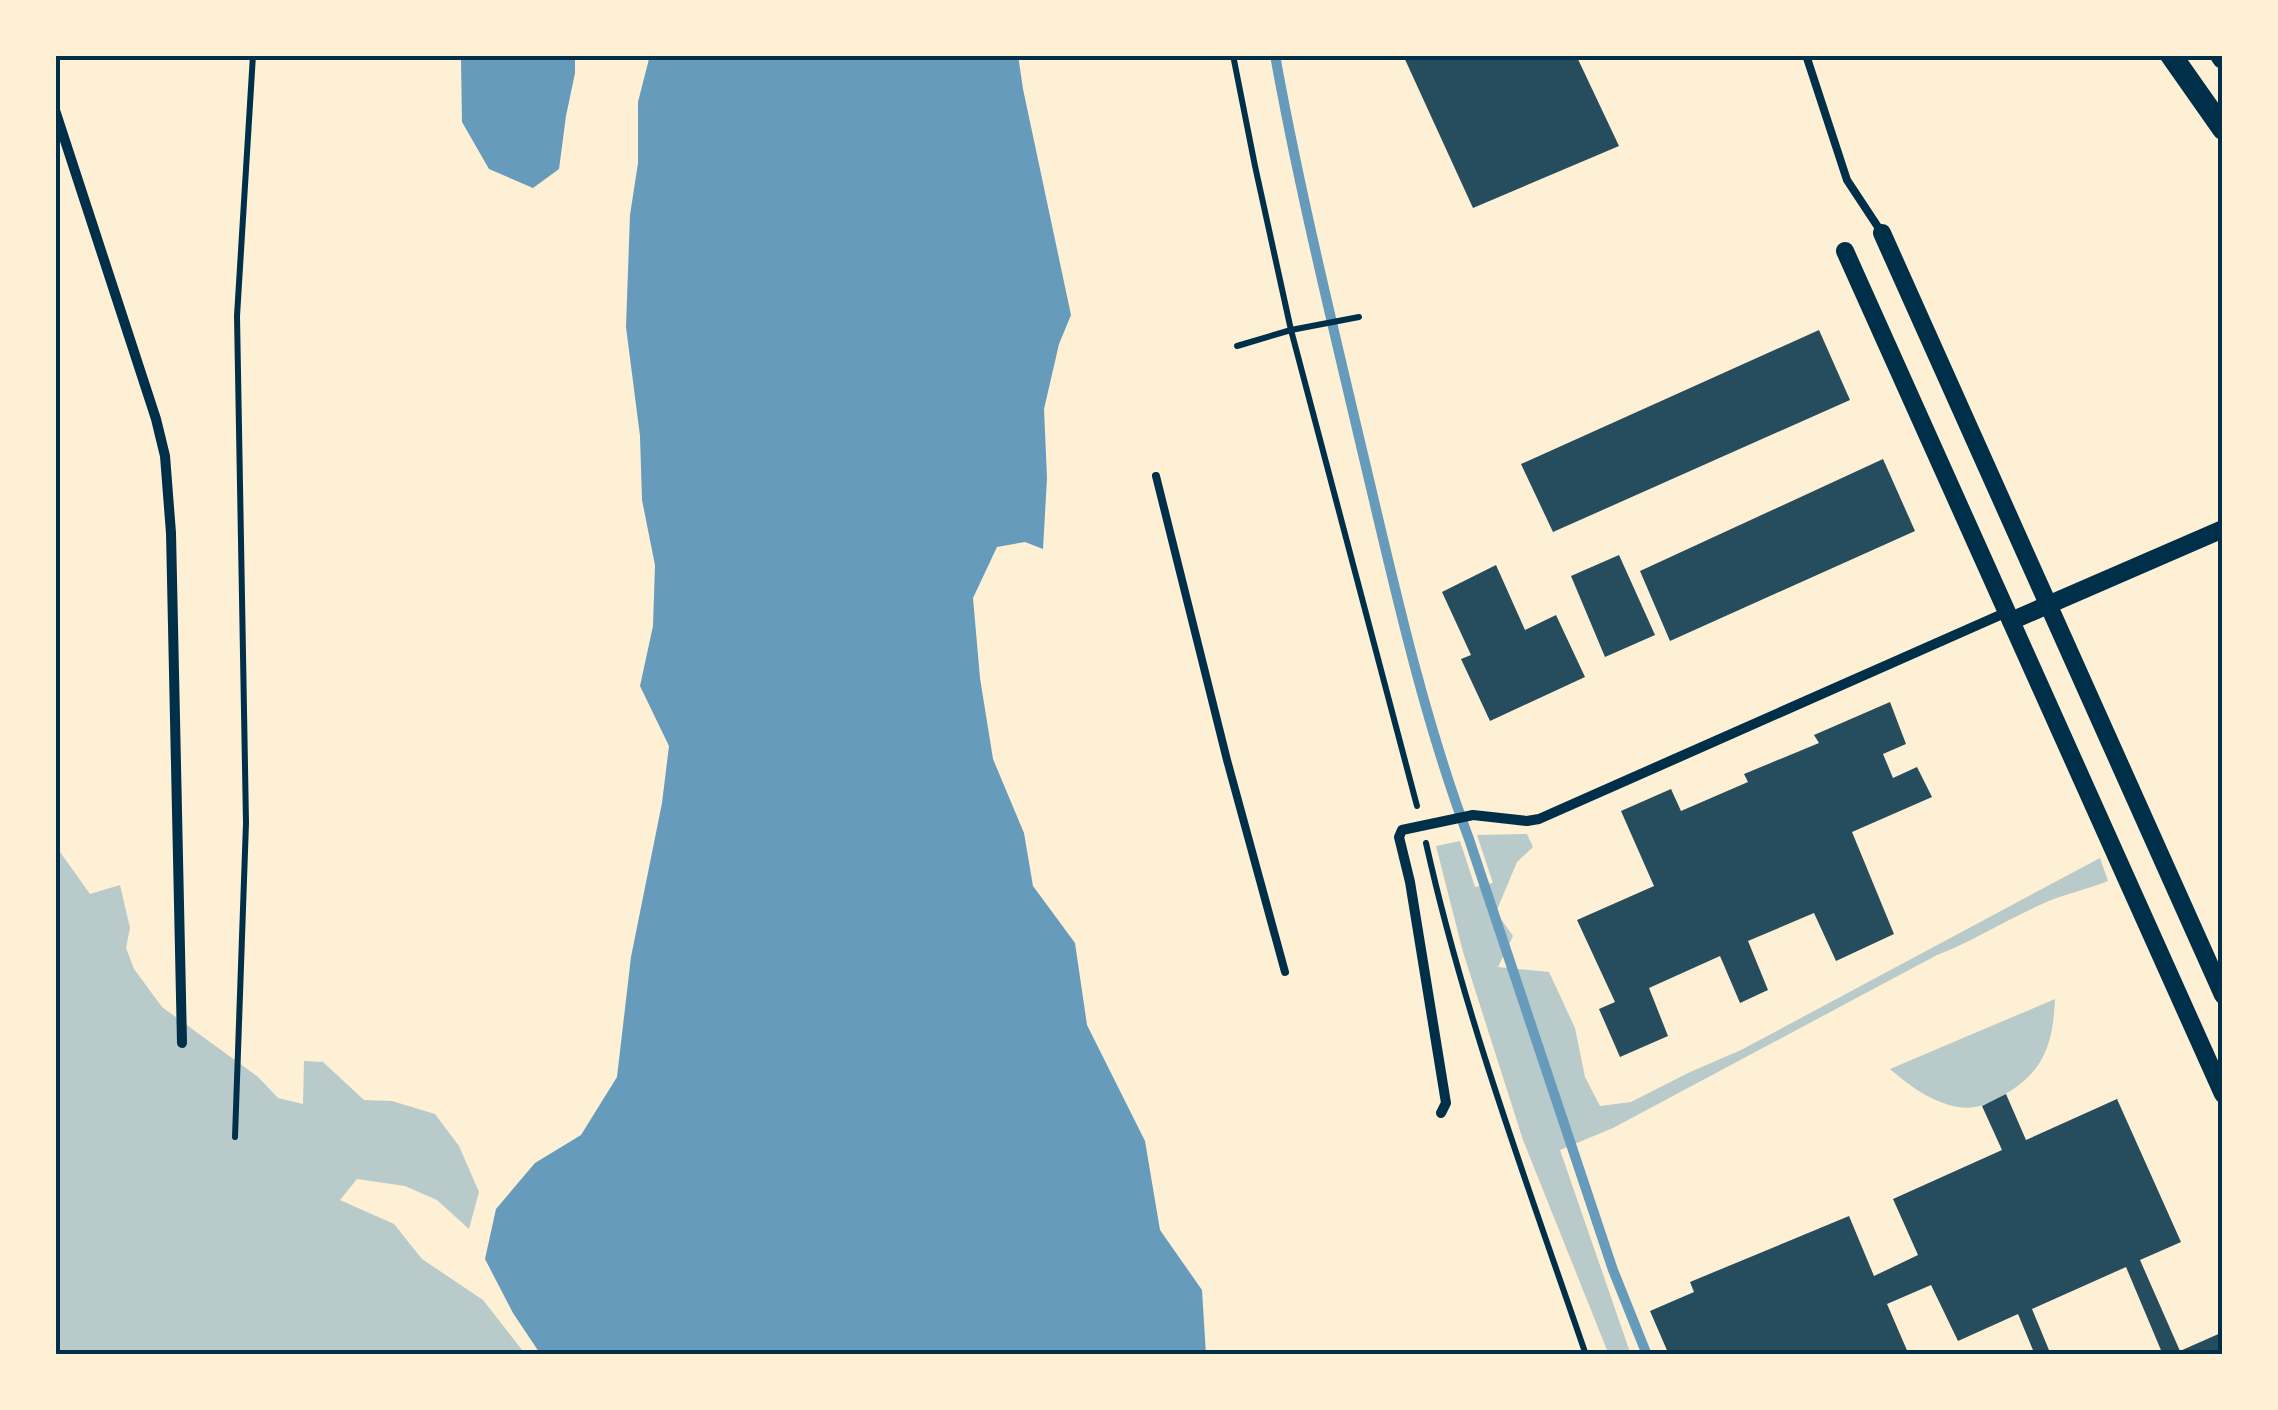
<svg xmlns="http://www.w3.org/2000/svg" width="2278" height="1410" font-family="'Noto Sans',sans-serif">
	<style>
		.green { fill: #b9caca }
		.water { fill: #669bbc }
		.lines { fill: none; stroke-linecap: round; stroke-linejoin: round }
		.stream { stroke: #669bbc; stroke-width: 10 }
		.building { fill: #264d5e }
		.path { stroke: #003049; stroke-width: 6 }
		.service { stroke: #003049; stroke-width: 8 }
		.minor { stroke: #003049; stroke-width: 10 }
		.tertiary { stroke: #003049; stroke-width: 18 }
		.primary { stroke: #003049; stroke-width: 22 }
		.neatline { fill: none; stroke: #003049; stroke-width: 4 }
	</style>
	<rect width="100%" height="100%" fill="#fdf0d5"/>
	<!-- green -->
	<g class="green">
		<path d="M 1527,834 L 1533,847 L 1517,862 L 1496,912 L 1513,936 L 1498,967 L 1549,972 L 1575,1028 L 1585,1077 L 1600,1106 L 1631,1102 L 1688,1073 L 1741,1050 L 2100,858 L 2108,881 C 2086,890 2063,894 2042,904 C 2006,920 1973,941 1937,955 L 1613,1128 L 1560,1150 L 1631,1355 L 1609,1355 L 1523,1140 L 1463,952 L 1436,846 L 1460,841 L 1475,887 L 1493,883 L 1477,835 Z"/>
		<path d="M 55,845 L 90,894 L 120,885 L 130,928 L 126,948 L 134,969 L 162,1007 L 258,1077 L 278,1098 L 303,1104 L 304,1061 L 323,1062 L 364,1100 L 392,1101 L 435,1114 L 459,1146 L 479,1192 L 469,1229 L 437,1200 L 405,1186 L 357,1179 L 340,1200 L 394,1224 L 422,1259 L 483,1300 L 526,1355 L 55,1355 Z"/>
		<path d="M 2055,999 C 2053,1044 2044,1073 2002,1096 C 1988,1104 1975,1110 1958,1107 C 1931,1102 1910,1086 1890,1069 Z"/>
	</g>
	<!-- water -->
	<g class="water">
		<path d="M 459,55 L 575,55 L 575,73 L 566,116 L 559,169 L 533,188 L 489,169 L 462,122 L 461,60 Z"/>
		<path d="M 650,55 L 1018,55 L 1023,89 L 1071,315 L 1059,344 L 1044,409 L 1047,478 L 1043,549 L 1025,542 L 997,547 L 973,598 L 980,678 L 993,759 L 1024,833 L 1033,886 L 1075,943 L 1087,1025 L 1145,1141 L 1160,1230 L 1202,1290 L 1206,1355 L 541,1355 L 513,1313 L 485,1259 L 496,1209 L 535,1163 L 581,1135 L 617,1077 L 631,957 L 662,803 L 669,746 L 640,686 L 653,626 L 655,565 L 642,500 L 640,436 L 626,327 L 630,215 L 638,163 L 638,102 Z"/>
	</g>
	<g class="lines">
		<!-- stream -->
		<path class="stream" d="M 1275,55 C 1299,188 1331,318 1362,450 C 1393,580 1422,714 1469,839 L 1613,1270 L 1647,1355"/>
	</g>
	<!-- building -->
	<g class="building">
		<path d="M 1403,55 L 1576,55 L 1619,146 L 1473,208 Z"/>
		<path d="M 1819,330 L 1850,400 L 1553,532 L 1521,464 Z"/>
		<path d="M 1883,459 L 1915,531 L 1670,641 L 1640,571 Z"/>
		<path d="M 1619,555 L 1655,635 L 1605,657 L 1571,576 Z"/>
		<path d="M 1496,565 L 1525,630 L 1556,615 L 1585,677 L 1490,721 L 1461,659 L 1471,655 L 1442,592 Z"/>
		<path d="M 1890,702 L 1906,744 L 1883,754 L 1893,778 L 1917,767 L 1932,797 L 1852,832 L 1894,934 L 1836,961 L 1814,913 L 1748,941 L 1768,990 L 1740,1003 L 1720,956 L 1649,988 L 1668,1036 L 1620,1057 L 1599,1009 L 1615,1002 L 1577,920 L 1654,886 L 1621,811 L 1671,789 L 1681,811 L 1748,782 L 1744,774 L 1819,743 L 1814,735 Z"/>
		<path d="M 2006,1094 L 2026,1140 L 2117,1099 L 2181,1242 L 2140,1260 L 2180,1351 L 2223,1332 L 2223,1355 L 2163,1355 L 2126,1267 L 2032,1309 L 2051,1355 L 2035,1355 L 2018,1314 L 1958,1341 L 1931,1285 L 1887,1304 L 1909,1355 L 1669,1355 L 1650,1311 L 1694,1292 L 1690,1282 L 1849,1216 L 1874,1276 L 1918,1255 L 1893,1199 L 2002,1150 L 1982,1106 Z"/>
	</g>
	<g class="lines">
		<!-- path -->
		<g class="path">
			<path d="M 1233,55 L 1255,166 L 1291,330 L 1417,806"/>
			<path d="M 1237,346 L 1291,330 L 1359,317"/>
			<path d="M 1426,843 C 1465,1018 1528,1186 1586,1355"/>
			<path d="M 235,1137 L 246,823 L 237,316 L 253,55"/>
		</g>
		<!-- service -->
		<g class="service">
			<path d="M 1806,55 L 1847,180 L 1882,233"/>
			<path d="M 1156,476 L 1227,760 L 1285,972"/>
		</g>
		<!-- minor -->
		<g class="minor">
			<path d="M 55,110 L 156,419 L 165,456 L 171,533 L 182,1043"/>
			<path d="M 1441,1113 L 1446,1103 L 1410,882 L 1399,837 L 1402,830 L 1473,815 L 1527,821 L 1539,819 L 2007,612"/>
		</g>
		<!-- tertiary -->
		<g class="tertiary">
			<path d="M 1882,233 L 2223,995"/>
			<path d="M 1845,251 L 2223,1094"/>
			<path d="M 2011,621 L 2223,529"/>
		</g>
		<!-- primary -->
		<g class="primary">
			<path d="M 2171,55 L 2223,129"/>
			<path d="M 2221,55 L 2223,58"/>
		</g>
	</g>
	<!-- border -->
	<rect width="2278" height="1410" fill="none" stroke="#fdf0d5" stroke-width="115"/>
	<rect x="58" y="58" width="2162" height="1294" class="neatline"/>
</svg>
